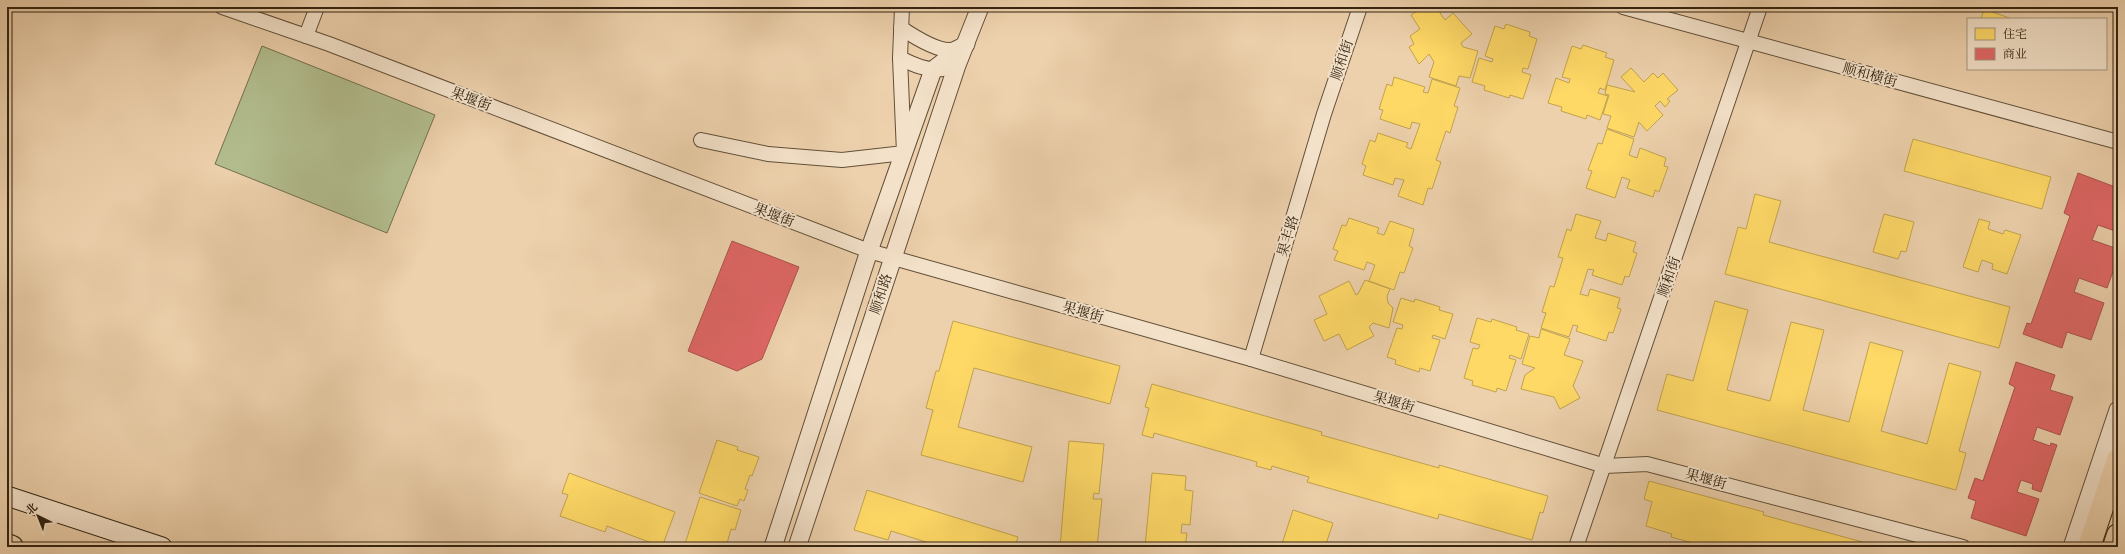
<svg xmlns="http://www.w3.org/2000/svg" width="2125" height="554" font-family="Alegreya,'Noto Serif SC',serif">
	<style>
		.green { fill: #b2bd8e; stroke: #727050 }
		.homes { fill: #ffd966; stroke: #c2a34c }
		.shops { fill: #e06666; stroke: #ac524c }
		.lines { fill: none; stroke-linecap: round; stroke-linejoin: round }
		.minor-casing { stroke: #624f38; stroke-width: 16 }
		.tertiary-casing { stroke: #624f38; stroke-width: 19 }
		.secondary-casing { stroke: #332411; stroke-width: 21 }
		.primary-casing { stroke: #332411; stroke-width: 24 }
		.trunk-casing { stroke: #332411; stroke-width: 24 }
		.minor { stroke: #f3e1c9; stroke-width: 14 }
		.tertiary { stroke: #f3e1c9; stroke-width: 17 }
		.secondary { stroke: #f3e1c9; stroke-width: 19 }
		.primary { stroke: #edd1ac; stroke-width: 22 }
		.trunk { stroke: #edd1ac; stroke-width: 22 }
		.labels { text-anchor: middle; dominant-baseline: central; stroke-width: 4; stroke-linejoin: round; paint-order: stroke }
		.street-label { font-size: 14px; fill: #332411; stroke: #f3e1c9 }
	</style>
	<rect width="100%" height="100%" fill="#edd1ac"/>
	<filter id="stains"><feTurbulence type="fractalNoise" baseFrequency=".005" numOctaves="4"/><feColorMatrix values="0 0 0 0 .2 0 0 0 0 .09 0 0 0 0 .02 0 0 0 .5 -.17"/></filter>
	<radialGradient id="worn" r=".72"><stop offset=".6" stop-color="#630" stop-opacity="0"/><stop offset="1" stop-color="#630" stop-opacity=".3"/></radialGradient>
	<!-- green -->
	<path class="green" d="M 262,46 L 435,115 L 387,233 L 215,164 Z"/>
	<!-- homes -->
	<g class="homes">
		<path d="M 1423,7 L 1436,7 L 1445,20 L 1453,13 L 1472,34 L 1461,43 L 1463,47 L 1478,51 L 1470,78 L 1459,76 L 1456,86 L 1429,77 L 1434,62 L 1429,54 L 1419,64 L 1409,47 L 1414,44 L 1410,36 L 1420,29 L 1411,15 Z"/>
		<path d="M 1984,9 L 2012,19 L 1981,19 Z"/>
		<path d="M 1506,24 L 1530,32 L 1529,36 L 1537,39 L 1528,69 L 1523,68 L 1522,72 L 1531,75 L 1523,99 L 1510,95 L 1509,98 L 1484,90 L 1485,86 L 1472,82 L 1479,58 L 1492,62 L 1493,59 L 1485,56 L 1495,26 L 1504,29 Z"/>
		<path d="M 1583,45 L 1607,53 L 1605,57 L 1614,60 L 1605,90 L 1600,88 L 1598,93 L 1608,96 L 1600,120 L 1587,115 L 1586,119 L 1561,111 L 1562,107 L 1548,103 L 1556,78 L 1569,83 L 1570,79 L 1562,77 L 1572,46 L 1581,49 Z"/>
		<path d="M 1631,68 L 1644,82 L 1653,73 L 1658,78 L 1663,73 L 1678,90 L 1667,99 L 1670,101 L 1665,107 L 1660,101 L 1655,106 L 1663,115 L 1647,131 L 1639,122 L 1634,137 L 1607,128 L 1611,116 L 1603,114 L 1609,95 L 1605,94 L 1607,85 L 1635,92 L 1621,77 Z"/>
		<path d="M 1394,77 L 1425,87 L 1423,92 L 1428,93 L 1432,79 L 1460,88 L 1454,106 L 1458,107 L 1450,133 L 1446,131 L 1436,160 L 1441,162 L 1432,189 L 1428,188 L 1423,205 L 1398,196 L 1404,180 L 1395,178 L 1393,185 L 1363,175 L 1366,166 L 1362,164 L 1370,140 L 1375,142 L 1378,133 L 1408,143 L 1406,147 L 1411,149 L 1420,124 L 1412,122 L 1410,129 L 1380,119 L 1383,110 L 1379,109 L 1387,84 L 1392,86 Z"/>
		<path d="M 1607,129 L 1634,139 L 1629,155 L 1637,158 L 1640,148 L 1666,158 L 1664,166 L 1668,167 L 1659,192 L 1655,190 L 1653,197 L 1627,188 L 1630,180 L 1622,177 L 1615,198 L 1586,188 L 1592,171 L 1588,170 L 1598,143 L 1602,144 Z"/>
		<path d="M 1913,139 L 2051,177 L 2042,209 L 1904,171 Z"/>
		<path d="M 1755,194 L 1781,201 L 1769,242 L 2010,307 L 1999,348 L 1725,274 L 1738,227 L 1746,229 Z"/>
		<path d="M 1576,214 L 1601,221 L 1595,238 L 1606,241 L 1608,233 L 1636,242 L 1633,252 L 1637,253 L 1629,277 L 1625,276 L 1622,285 L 1592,275 L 1594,270 L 1588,269 L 1580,294 L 1588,296 L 1590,289 L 1620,298 L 1617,308 L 1621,309 L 1613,333 L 1609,332 L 1606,341 L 1576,331 L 1578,326 L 1573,325 L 1569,337 L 1541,328 L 1546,313 L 1542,312 L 1550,286 L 1554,287 L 1563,258 L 1558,257 L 1567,229 L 1571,231 Z"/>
		<path d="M 1884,214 L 1914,222 L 1906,252 L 1901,251 L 1898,259 L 1873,252 Z"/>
		<path d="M 1349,218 L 1379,228 L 1377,233 L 1384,235 L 1390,221 L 1414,229 L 1409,246 L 1413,248 L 1404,273 L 1400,272 L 1394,290 L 1369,281 L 1375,265 L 1367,262 L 1364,270 L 1334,260 L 1338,251 L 1333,249 L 1342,225 L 1346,226 Z"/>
		<path d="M 1979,219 L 1990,222 L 1988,229 L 2003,234 L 2005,230 L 2021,235 L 2007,274 L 1992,269 L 1993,264 L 1982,260 L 1978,272 L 1963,267 Z"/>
		<path d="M 1365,280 L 1390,289 L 1387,296 L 1388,303 L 1393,308 L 1389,328 L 1373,323 L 1369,327 L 1374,336 L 1347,350 L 1339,334 L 1324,341 L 1314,320 L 1327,314 L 1319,296 L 1349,281 L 1356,295 L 1358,294 Z"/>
		<path d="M 1401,298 L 1414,302 L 1415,299 L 1440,307 L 1439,310 L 1453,314 L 1445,339 L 1433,335 L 1432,338 L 1440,340 L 1430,371 L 1420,368 L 1419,372 L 1395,364 L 1396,360 L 1387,357 L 1397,328 L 1402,329 L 1403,325 L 1393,322 Z"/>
		<path d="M 1715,301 L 1748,310 L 1727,390 L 1770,401 L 1791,322 L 1824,330 L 1803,410 L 1849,422 L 1870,342 L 1903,351 L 1881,431 L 1927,444 L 1949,363 L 1981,372 L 1959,451 L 1966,453 L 1956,490 L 1657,410 L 1667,374 L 1693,381 Z"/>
		<path d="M 1477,318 L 1491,322 L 1492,319 L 1517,327 L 1516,330 L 1529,334 L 1521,359 L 1510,355 L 1509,358 L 1516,360 L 1506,391 L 1497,388 L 1496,392 L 1472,385 L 1473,381 L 1464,378 L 1473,348 L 1478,349 L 1480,345 L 1470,342 Z"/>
		<path d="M 953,321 L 1120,366 L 1110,404 L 974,368 L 958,427 L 1032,447 L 1023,482 L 921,455 L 933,410 L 926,408 L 936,371 L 939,371 Z"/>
		<path d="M 1541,329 L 1570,339 L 1564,355 L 1583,361 L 1573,386 L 1580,398 L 1560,409 L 1554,397 L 1521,389 L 1525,375 L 1535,368 L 1522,364 L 1530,336 L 1539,338 Z"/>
		<path d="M 1152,384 L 1322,432 L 1321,435 L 1439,468 L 1439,465 L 1548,496 L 1543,513 L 1540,512 L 1532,540 L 1439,514 L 1438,519 L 1307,482 L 1309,477 L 1272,466 L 1271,470 L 1256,466 L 1257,462 L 1154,433 L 1153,438 L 1142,435 L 1149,408 L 1145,407 Z"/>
		<path d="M 717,440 L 738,447 L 737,450 L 759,457 L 752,476 L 750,475 L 745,489 L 748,490 L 744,501 L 740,499 L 737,506 L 699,493 Z"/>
		<path d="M 1069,441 L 1104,444 L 1099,494 L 1094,493 L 1093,499 L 1102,499 L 1097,547 L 1060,547 Z"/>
		<path d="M 569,473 L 675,512 L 662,547 L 607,526 L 605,532 L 560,516 L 568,495 L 562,493 Z"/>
		<path d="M 1152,473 L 1186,476 L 1185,490 L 1193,491 L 1190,525 L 1182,524 L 1181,533 L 1187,533 L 1185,547 L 1145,547 Z"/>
		<path d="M 1649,481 L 1764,512 L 1763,515 L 1881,547 L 1708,547 L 1671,537 L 1672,534 L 1646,526 L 1652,502 L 1644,499 Z"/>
		<path d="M 867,490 L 1018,537 L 1015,547 L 942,547 L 891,531 L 888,540 L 854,530 Z"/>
		<path d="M 700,497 L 741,510 L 735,530 L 731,529 L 726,547 L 684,547 Z"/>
		<path d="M 1293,510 L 1333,523 L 1325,547 L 1281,547 Z"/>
		<path d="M 1884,544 L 1895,547 L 1883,547 Z"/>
	</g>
	<!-- shops -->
	<g class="shops">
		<path d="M 2078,173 L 2118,188 L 2118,232 L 2098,225 L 2092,240 L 2118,249 L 2118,258 L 2107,288 L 2079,278 L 2074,292 L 2104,303 L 2091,340 L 2067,332 L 2062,348 L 2023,334 L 2027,323 L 2031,324 L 2070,216 L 2064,213 Z"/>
		<path d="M 732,241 L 799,267 L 762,359 L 737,371 L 688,351 Z"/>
		<path d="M 2016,362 L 2055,375 L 2050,390 L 2073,397 L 2060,435 L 2037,427 L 2033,440 L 2050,446 L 2051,443 L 2057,445 L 2041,492 L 2032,489 L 2033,484 L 2021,480 L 2017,492 L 2039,499 L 2026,536 L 1971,518 L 1976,501 L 1968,498 L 1975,478 L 1983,481 L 2015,387 L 2009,384 Z"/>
	</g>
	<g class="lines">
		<!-- minor casing -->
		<g class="minor-casing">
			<g id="minor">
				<path d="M 222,7 L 329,44 L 869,251 L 1251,359 L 1605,466 L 1647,464 L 1963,547"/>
				<path d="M 1623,7 L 2118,142"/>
				<path d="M 901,28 C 913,36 937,51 951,50 C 955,49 960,46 963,45"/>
				<path d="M 306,36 L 317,7"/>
				<path d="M 900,58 C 914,65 927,71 943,69"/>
				<path d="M 701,140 L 768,154 L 842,160 L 904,153 L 900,58 L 902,7"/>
				<path d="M 1251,359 L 1324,114 L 1360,7"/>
				<path d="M 1576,547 L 1760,7"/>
			</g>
		</g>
		<!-- tertiary casing -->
		<g class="tertiary-casing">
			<g id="tertiary">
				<path d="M 773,547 L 869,251 L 933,70 L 966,44"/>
				<path d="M 797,547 L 957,65 L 980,7"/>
				<path d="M 2072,547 L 2118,410"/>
			</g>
		</g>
		<!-- secondary casing -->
		<g class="secondary-casing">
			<path id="secondary" d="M 7,496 L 162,547"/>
		</g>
		<!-- primary casing -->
		<g class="primary-casing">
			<path id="primary" d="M 2114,547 L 2118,535"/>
		</g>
		<!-- trunk casing -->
		<g class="trunk-casing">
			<g id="trunk">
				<path d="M 7,545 L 12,547"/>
				<path d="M 2089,547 L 2118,460"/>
			</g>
		</g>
		<!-- minor -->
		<use href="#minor" class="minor"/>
		<!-- tertiary -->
		<use href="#tertiary" class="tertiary"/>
		<!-- secondary -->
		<use href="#secondary" class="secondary"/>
		<!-- primary -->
		<use href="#primary" class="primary"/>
		<!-- trunk -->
		<use href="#trunk" class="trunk"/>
	</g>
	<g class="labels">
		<!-- street labels -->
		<g class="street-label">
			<text transform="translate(1342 60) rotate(-72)">顺和街</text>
			<text transform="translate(1870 75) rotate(15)">顺和横街</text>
			<text transform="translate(471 99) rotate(21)">果堰街</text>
			<text transform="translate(774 215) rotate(21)">果堰街</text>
			<text transform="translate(1288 236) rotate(-73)">果丰路</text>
			<text transform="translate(1669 277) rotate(-71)">顺和街</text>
			<text transform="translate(881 294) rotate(-72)">顺和路</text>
			<text transform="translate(1083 312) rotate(16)">果堰街</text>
			<text transform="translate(1394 402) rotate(17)">果堰街</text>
			<text transform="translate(1706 479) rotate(15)">果堰街</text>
		</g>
	</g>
	<!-- margin -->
	<rect width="2125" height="554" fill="none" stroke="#edd1ac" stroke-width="24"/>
	<rect x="8" y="8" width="2109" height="538" fill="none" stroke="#332411" stroke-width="2"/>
	<rect x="12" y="12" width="2101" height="530" fill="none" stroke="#332411"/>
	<!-- legend -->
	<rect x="1967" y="18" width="140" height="52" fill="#f3e1c9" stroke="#a6957f"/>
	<rect x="1975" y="28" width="20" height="12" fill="#ffd966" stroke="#a6957f"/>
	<text x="2003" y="38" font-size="12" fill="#332411">住宅</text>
	<rect x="1975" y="48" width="20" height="12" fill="#e06666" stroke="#a6957f"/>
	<text x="2003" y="58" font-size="12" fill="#332411">商业</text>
	<!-- north arrow -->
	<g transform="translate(38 516) rotate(317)" stroke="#f3e1c9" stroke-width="3" paint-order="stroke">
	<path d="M0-3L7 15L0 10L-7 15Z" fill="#332411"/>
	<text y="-6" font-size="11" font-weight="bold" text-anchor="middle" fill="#332411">北</text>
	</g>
	<rect width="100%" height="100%" filter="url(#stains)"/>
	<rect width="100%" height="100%" fill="url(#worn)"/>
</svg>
